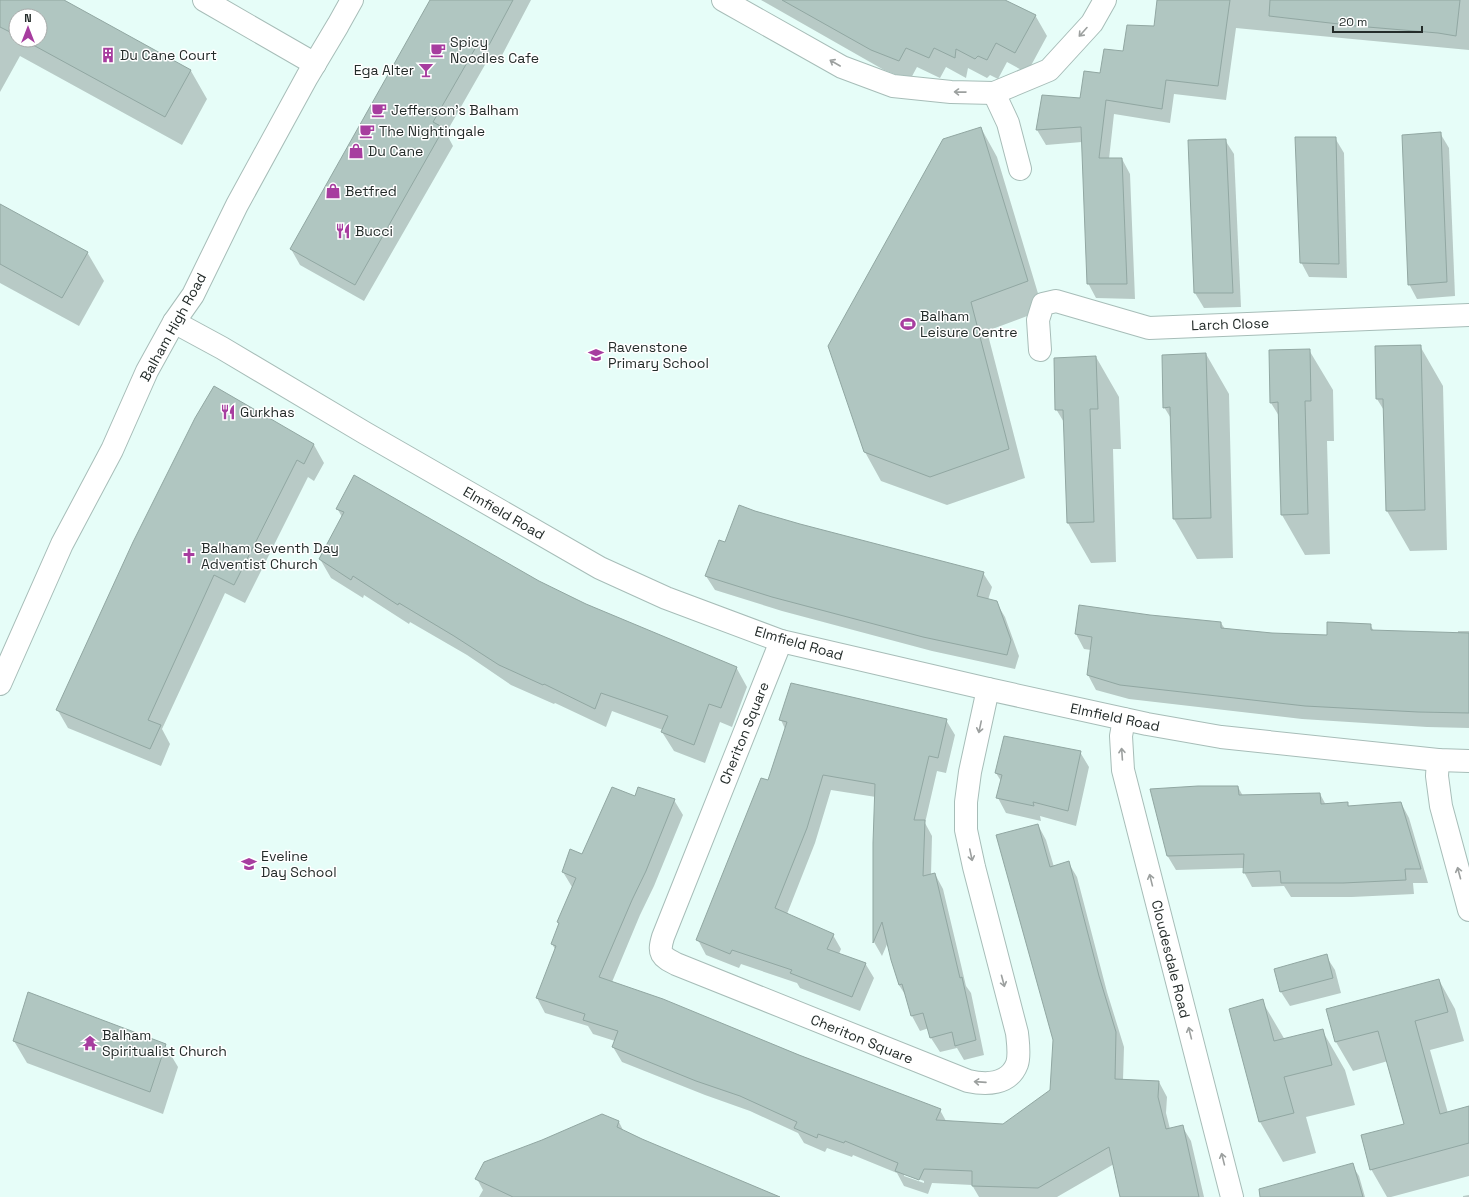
<svg xmlns="http://www.w3.org/2000/svg" width="1469" height="1197" font-family="'Space Grotesk',sans-serif">
	<style>
		.shadow { fill: #0003; fill-rule: evenodd }
		.building { fill: #b0c6c1; stroke: #91a7a2 }
		.lines { fill: none; stroke-linecap: round; stroke-linejoin: round }
		.minor-casing { stroke: #a7bdb8; stroke-width: 24 }
		.highway-casing { stroke: #a7bdb8; stroke-width: 24 }
		.minor { stroke: #fff; stroke-width: 22 }
		.highway { stroke: #fff; stroke-width: 22 }
		.oneway { stroke: #9ca09f }
		.labels { text-anchor: middle; dominant-baseline: central; stroke-width: 3; stroke-linejoin: round; paint-order: stroke }
		.poi-label { font-size: 14px; fill: #242c2a; stroke: #fff; text-anchor: start }
		.street-label { font-size: 14px; fill: #242c2a; stroke: #fff }
	</style>
	<rect width="100%" height="100%" fill="#e6fdf8"/>
	<!-- shadow -->
	<g class="shadow">
		<path d="M 0,0 L 62,0 L 191,71 L 207,99 L 182,145 L 20,56 L 0,92 ZM 16,16 L 40,16 L 40,40 L 16,40 Z"/>
		<path d="M 431,0 L 531,0 L 499,61 L 490,56 L 446,133 L 453,146 L 364,301 L 300,265 L 291,249 Z"/>
		<path d="M 761,0 L 1003,0 L 1035,15 L 1047,36 L 1027,73 L 1007,62 L 998,79 L 990,75 L 987,78 L 968,68 L 966,78 L 946,67 L 940,78 L 917,67 L 910,80 L 884,70 Z"/>
		<path d="M 1158,0 L 1469,0 L 1469,50 L 1236,28 L 1226,100 L 1174,94 L 1170,123 L 1114,114 L 1109,159 L 1122,159 L 1130,174 L 1135,299 L 1096,298 L 1088,283 L 1082,142 L 1046,145 L 1037,130 L 1043,96 L 1081,99 L 1101,74 L 1135,54 L 1155,27 Z"/>
		<path d="M 981,128 L 997,157 L 1043,310 L 987,331 L 1025,478 L 947,505 L 881,481 L 865,452 Z"/>
		<path d="M 1440,133 L 1449,148 L 1455,296 L 1417,299 L 1409,284 Z"/>
		<path d="M 1335,138 L 1344,153 L 1347,278 L 1309,277 L 1301,262 Z"/>
		<path d="M 1225,140 L 1234,154 L 1241,307 L 1204,308 L 1195,293 Z"/>
		<path d="M 0,205 L 87,252 L 104,281 L 79,326 L 0,283 Z"/>
		<path d="M 1420,346 L 1443,386 L 1447,550 L 1410,551 L 1387,511 L 1385,412 L 1377,399 Z"/>
		<path d="M 1309,350 L 1333,390 L 1334,441 L 1327,441 L 1330,554 L 1305,555 L 1282,515 L 1279,416 L 1271,403 Z"/>
		<path d="M 1206,354 L 1229,394 L 1233,558 L 1197,559 L 1174,519 L 1172,420 L 1164,407 Z"/>
		<path d="M 1096,357 L 1119,397 L 1121,449 L 1113,449 L 1116,562 L 1091,563 L 1068,523 L 1065,424 L 1056,409 Z"/>
		<path d="M 314,445 L 324,463 L 314,481 L 308,477 L 245,603 L 225,593 L 162,729 L 170,744 L 161,766 L 68,728 L 57,709 L 134,542 Z"/>
		<path d="M 337,508 L 539,582 L 586,605 L 736,667 L 747,687 L 732,727 L 720,722 L 705,763 L 674,751 L 662,732 L 663,730 L 612,711 L 606,727 L 555,703 L 554,704 L 511,685 L 467,655 L 410,622 L 409,624 L 364,595 L 363,598 L 331,578 L 320,559 L 342,517 Z"/>
		<path d="M 726,543 L 983,573 L 992,587 L 988,600 L 996,602 L 1005,617 L 1019,656 L 1015,669 L 932,651 L 782,611 L 715,590 L 706,576 Z"/>
		<path d="M 1149,616 L 1221,623 L 1225,629 L 1272,634 L 1328,636 L 1370,625 L 1374,631 L 1458,634 L 1458,631 L 1469,631 L 1469,728 L 1427,727 L 1302,719 L 1129,699 L 1096,690 L 1088,675 L 1091,650 L 1084,649 L 1076,634 Z"/>
		<path d="M 781,720 L 946,720 L 955,735 L 946,773 L 937,771 L 925,823 L 932,836 L 931,875 L 935,874 L 943,889 L 966,986 L 971,993 L 984,1055 L 964,1060 L 957,1048 L 940,1052 L 931,1038 L 929,1028 L 920,1031 L 912,1016 L 906,996 L 899,985 L 888,942 L 882,956 L 874,942 L 874,843 L 876,797 L 831,790 L 815,843 L 787,914 L 833,935 L 841,949 L 839,954 L 865,963 L 874,978 L 860,1011 L 800,988 L 797,983 L 741,964 L 739,968 L 706,955 L 698,940 L 769,781 L 785,729 Z"/>
		<path d="M 1080,752 L 1089,767 L 1076,826 L 1040,816 L 1041,821 L 1006,813 L 998,798 L 1001,781 L 996,773 Z"/>
		<path d="M 1238,787 L 1243,796 L 1320,794 L 1326,805 L 1347,803 L 1349,807 L 1401,803 L 1409,818 L 1428,883 L 1413,883 L 1414,894 L 1352,897 L 1291,897 L 1284,886 L 1252,887 L 1244,872 L 1244,868 L 1176,870 L 1167,855 Z"/>
		<path d="M 635,797 L 674,800 L 683,815 L 654,886 L 640,915 L 612,982 L 940,1110 L 946,1121 L 1003,1125 L 1051,1091 L 1054,1040 L 1038,825 L 1046,840 L 1054,867 L 1068,862 L 1077,877 L 1107,992 L 1124,1047 L 1123,1080 L 1159,1082 L 1167,1097 L 1166,1113 L 1170,1129 L 1182,1126 L 1191,1141 L 1204,1197 L 1121,1197 L 1114,1164 L 1057,1197 L 979,1197 L 972,1185 L 932,1183 L 928,1194 L 904,1186 L 897,1173 L 853,1155 L 852,1157 L 827,1148 L 825,1152 L 804,1143 L 798,1133 L 750,1111 L 705,1095 L 622,1062 L 613,1047 L 615,1041 L 593,1034 L 588,1026 L 545,1013 L 537,998 L 555,949 L 552,944 L 560,925 L 558,922 L 573,887 L 572,887 L 563,872 L 583,856 ZM 904,1174 L 924,1181 L 924,1183 L 904,1176 Z"/>
		<path d="M 1326,956 L 1335,970 L 1341,993 L 1290,1006 L 1281,992 Z"/>
		<path d="M 1439,980 L 1455,1009 L 1464,1041 L 1430,1050 L 1448,1113 L 1469,1107 L 1469,1176 L 1391,1197 L 1387,1197 L 1371,1169 L 1405,1125 L 1388,1061 L 1353,1071 L 1336,1042 L 1328,1010 Z"/>
		<path d="M 1262,1001 L 1285,1040 L 1322,1030 L 1345,1070 L 1355,1105 L 1306,1117 L 1316,1153 L 1283,1162 L 1260,1122 L 1230,1010 Z"/>
		<path d="M 14,1041 L 165,1045 L 178,1067 L 163,1114 L 27,1063 Z"/>
		<path d="M 619,1122 L 624,1132 L 642,1140 L 780,1197 L 479,1197 L 483,1190 L 477,1179 Z"/>
		<path d="M 1352,1165 L 1359,1176 L 1365,1197 L 1273,1197 Z"/>
		<path d="M 1469,1195 L 1469,1197 L 1463,1197 L 1463,1196 Z"/>
	</g>
	<!-- building -->
	<g class="building">
		<path d="M 0,0 L 64,0 L 191,70 L 165,117 L 24,40 L 40,40 L 40,16 L 16,16 L 16,35 L 0,27 Z"/>
		<path d="M 430,0 L 513,0 L 489,45 L 480,40 L 433,122 L 444,128 L 355,285 L 290,249 Z"/>
		<path d="M 782,0 L 1005,0 L 1036,15 L 1015,53 L 996,43 L 987,60 L 978,56 L 975,59 L 956,49 L 955,58 L 934,48 L 929,58 L 906,48 L 899,61 L 871,50 Z"/>
		<path d="M 1157,0 L 1230,0 L 1218,86 L 1166,80 L 1162,109 L 1106,100 L 1099,158 L 1122,158 L 1127,284 L 1087,284 L 1081,127 L 1036,130 L 1042,95 L 1080,98 L 1084,71 L 1100,73 L 1104,49 L 1123,51 L 1127,25 L 1154,26 Z"/>
		<path d="M 1270,0 L 1460,0 L 1456,36 L 1438,33 L 1356,26 L 1269,16 Z"/>
		<path d="M 981,127 L 1028,281 L 971,302 L 1009,449 L 930,477 L 864,452 L 828,346 L 943,139 Z"/>
		<path d="M 1441,132 L 1447,282 L 1408,285 L 1402,135 Z"/>
		<path d="M 1295,137 L 1336,137 L 1339,264 L 1300,263 Z"/>
		<path d="M 1226,139 L 1233,293 L 1194,293 L 1188,140 Z"/>
		<path d="M 0,204 L 88,252 L 62,298 L 0,264 Z"/>
		<path d="M 1421,345 L 1425,510 L 1386,511 L 1383,399 L 1376,399 L 1375,346 Z"/>
		<path d="M 1310,349 L 1311,401 L 1305,401 L 1308,514 L 1281,515 L 1278,402 L 1270,403 L 1269,350 Z"/>
		<path d="M 1206,353 L 1211,518 L 1173,519 L 1170,407 L 1163,408 L 1162,355 Z"/>
		<path d="M 1096,356 L 1098,409 L 1090,409 L 1094,522 L 1067,523 L 1063,410 L 1055,410 L 1054,358 Z"/>
		<path d="M 214,386 L 314,444 L 304,464 L 297,460 L 234,585 L 214,575 L 148,720 L 161,725 L 150,749 L 56,710 L 133,542 L 195,418 Z"/>
		<path d="M 354,475 L 539,581 L 586,604 L 737,667 L 721,708 L 709,704 L 694,745 L 661,732 L 668,716 L 601,693 L 595,709 L 544,684 L 543,685 L 499,665 L 454,636 L 399,603 L 398,605 L 353,576 L 351,580 L 319,559 L 344,512 L 336,509 Z"/>
		<path d="M 739,505 L 755,511 L 800,524 L 984,572 L 977,596 L 997,601 L 1011,640 L 1007,655 L 923,637 L 772,597 L 705,576 L 719,540 L 725,542 Z"/>
		<path d="M 1079,605 L 1150,615 L 1221,622 L 1221,628 L 1272,633 L 1327,635 L 1327,622 L 1371,624 L 1371,630 L 1469,633 L 1469,713 L 1418,712 L 1305,706 L 1120,685 L 1087,675 L 1092,637 L 1075,634 Z"/>
		<path d="M 791,683 L 947,719 L 938,758 L 929,756 L 914,820 L 925,820 L 923,876 L 935,873 L 960,978 L 962,977 L 976,1040 L 955,1046 L 952,1032 L 930,1038 L 923,1013 L 911,1016 L 902,984 L 899,985 L 891,960 L 882,922 L 873,943 L 873,843 L 875,784 L 823,775 L 807,828 L 775,908 L 834,934 L 827,949 L 866,963 L 852,997 L 790,973 L 792,970 L 732,950 L 730,954 L 696,940 L 761,778 L 768,780 L 787,722 L 779,720 Z"/>
		<path d="M 1004,736 L 1081,751 L 1068,811 L 1033,802 L 1034,806 L 996,798 L 1002,775 L 995,773 Z"/>
		<path d="M 1198,786 L 1238,786 L 1239,795 L 1320,793 L 1321,804 L 1348,802 L 1348,806 L 1401,802 L 1421,869 L 1405,869 L 1406,880 L 1343,883 L 1281,883 L 1280,871 L 1243,873 L 1244,854 L 1167,856 L 1150,789 Z"/>
		<path d="M 612,787 L 635,796 L 638,787 L 675,799 L 646,871 L 632,900 L 599,977 L 663,999 L 799,1055 L 941,1109 L 936,1120 L 1003,1124 L 1050,1090 L 1053,1040 L 996,835 L 1038,824 L 1050,867 L 1069,861 L 1099,976 L 1116,1032 L 1115,1079 L 1159,1081 L 1158,1097 L 1166,1129 L 1183,1125 L 1199,1197 L 1120,1197 L 1109,1147 L 1038,1188 L 972,1186 L 972,1171 L 924,1169 L 919,1180 L 895,1171 L 898,1163 L 845,1141 L 844,1143 L 818,1134 L 817,1138 L 794,1128 L 797,1122 L 775,1112 L 740,1096 L 696,1081 L 612,1047 L 618,1031 L 583,1020 L 585,1014 L 536,998 L 556,946 L 551,944 L 559,923 L 557,922 L 576,878 L 562,872 L 570,849 L 582,854 Z"/>
		<path d="M 1327,954 L 1333,978 L 1280,992 L 1274,969 Z"/>
		<path d="M 1439,979 L 1448,1012 L 1415,1021 L 1440,1114 L 1469,1106 L 1469,1143 L 1370,1170 L 1361,1135 L 1404,1124 L 1378,1031 L 1335,1042 L 1326,1009 Z"/>
		<path d="M 28,992 L 166,1044 L 150,1092 L 13,1041 Z"/>
		<path d="M 1263,999 L 1274,1041 L 1323,1029 L 1332,1065 L 1284,1077 L 1294,1113 L 1259,1122 L 1229,1009 Z"/>
		<path d="M 602,1114 L 619,1121 L 617,1127 L 642,1139 L 780,1197 L 513,1197 L 475,1179 L 484,1162 L 542,1140 Z"/>
		<path d="M 1353,1163 L 1363,1197 L 1260,1197 L 1259,1189 Z"/>
	</g>
	<g class="lines">
		<!-- minor casing -->
		<g class="minor-casing">
			<g id="minor">
				<path d="M 204,0 L 315,64"/>
				<path d="M 723,0 L 842,67 L 893,86 L 951,92 L 994,93 L 1049,70 L 1092,23 L 1105,0"/>
				<path d="M 994,93 L 1008,123 L 1020,169"/>
				<path d="M 174,322 L 222,348 L 365,433 L 600,568 L 666,598 L 781,641 L 988,689 L 1147,724 L 1221,737 L 1438,760 L 1469,761"/>
				<path d="M 1040,350 L 1038,320 L 1043,304 L 1056,301 L 1149,328 L 1469,315"/>
				<path d="M 781,641 L 663,937 C 658,954 661,956 676,964 L 968,1081 C 986,1085 1009,1085 1017,1064 C 1020,1055 1018,1043 1017,1033 L 974,867 L 966,830 L 966,802 L 970,772 L 988,689"/>
				<path d="M 1124,719 L 1121,736 L 1123,770 L 1232,1197"/>
				<path d="M 1438,760 L 1437,776 L 1441,806 L 1469,910"/>
			</g>
		</g>
		<!-- highway casing -->
		<g class="highway-casing">
			<path id="highway" d="M 0,684 L 62,544 L 112,450 L 147,371 L 174,322 L 193,295 L 237,205 L 307,77 L 338,25 L 352,0"/>
		</g>
		<!-- minor -->
		<use href="#minor" class="minor"/>
		<!-- highway -->
		<use href="#highway" class="highway"/>
	</g>
	<!-- one-way arrows -->
	<defs><path id="oneway-shaft" d="M-6 0H5M1.5-3L5.5 0L1.5 3" fill="none" stroke-width="1.6" stroke-linecap="round" stroke-linejoin="round"/></defs>
	<g class="oneway">
		<use href="#oneway-shaft" transform="translate(1083 32) rotate(132)"/>
		<use href="#oneway-shaft" transform="translate(835 63) rotate(-150)"/>
		<use href="#oneway-shaft" transform="translate(960 92) rotate(-179)"/>
		<use href="#oneway-shaft" transform="translate(980 727) rotate(102)"/>
		<use href="#oneway-shaft" transform="translate(1122 754) rotate(-94)"/>
		<use href="#oneway-shaft" transform="translate(971 855) rotate(78)"/>
		<use href="#oneway-shaft" transform="translate(1459 873) rotate(-105)"/>
		<use href="#oneway-shaft" transform="translate(1151 880) rotate(-104)"/>
		<use href="#oneway-shaft" transform="translate(1003 981) rotate(75)"/>
		<use href="#oneway-shaft" transform="translate(1190 1033) rotate(-104)"/>
		<use href="#oneway-shaft" transform="translate(980 1082) rotate(-176)"/>
		<use href="#oneway-shaft" transform="translate(1223 1159) rotate(-104)"/>
	</g>
	<!-- icons -->
	<defs>
		<g id="cafe-bare" transform="scale(1.2)"><path d="M-5.5-4.5H6V0H3Q3 3.5 0 3.5H-2.5Q-5.5 3.5-5.5 0ZM3-3.2v2h1.7v-2ZM-6 4.5H4V6H-6Z" fill="#a73d9f" stroke="#fff" stroke-width="2.5" paint-order="stroke"/></g>
		<g id="building-bare" transform="scale(1.2)"><path d="M-4-6H4V6H1V3H-1V6H-4ZM-2.5-4.3h1.7v1.8h-1.7ZM.8-4.3h1.7v1.8H.8ZM-2.5-1h1.7V.8h-1.7ZM.8-1h1.7V.8H.8Z" fill="#a73d9f" stroke="#fff" stroke-width="2.5" paint-order="stroke"/></g>
		<g id="bar-bare" transform="scale(1.2)"><path d="M-6-5H6L.8 .8V4.5H3.5V6h-7V4.5H-.8V.8Z" fill="#a73d9f" stroke="#fff" stroke-width="2.5" paint-order="stroke"/></g>
		<g id="shop-bare" transform="scale(1.2)"><path d="M-5-2.5h2.3a2.7 3.5 0 0 1 5.4 0H5L5.5 6h-11ZM-1.5-2.5h3a1.5 2.3 0 0 0-3 0Z" fill="#a73d9f" stroke="#fff" stroke-width="2.5" paint-order="stroke"/></g>
		<g id="restaurant-bare" transform="scale(1.2)"><path d="M-5-6h1v4h1v-4h1v4h1v-4h1v5L-1.5 .5V6h-2V.5L-5-1ZM5-6V6H3V1.5H1.5Q1.5-4 5-6Z" fill="#a73d9f" stroke="#fff" stroke-width="2.5" paint-order="stroke"/></g>
		<g id="stadium-bare" transform="scale(1.2)"><path d="M0-5a6.5 5 0 1 0 0 10a6.5 5 0 1 0 0-10ZM-3.5-1.8h7v3.6h-7Z" fill="#a73d9f" stroke="#fff" stroke-width="2.5" paint-order="stroke"/></g>
		<g id="school-bare" transform="scale(1.2)"><path d="M0-5L7-2L0 1L-7-2ZM-4 1L0 2.5L4 1V4Q0 6-4 4Z" fill="#a73d9f" stroke="#fff" stroke-width="2.5" paint-order="stroke"/></g>
		<g id="church-bare" transform="scale(1.2)"><path d="M-1.2-6h2.4v3.5h3.3v2.4h-3.3V6h-2.4V-.1h-3.3v-2.4h3.3Z" fill="#a73d9f" stroke="#fff" stroke-width="2.5" paint-order="stroke"/></g>
		<g id="temple-bare" transform="scale(1.2)"><path d="M0-6L5-2H3V0L6.5 2.5H4V6H1.5V3h-3V6H-4V2.5H-6.5L-3 0V-2H-5Z" fill="#a73d9f" stroke="#fff" stroke-width="2.5" paint-order="stroke"/></g>
	</defs>
	<g fill-rule="evenodd">
		<use href="#cafe-bare" x="438" y="50"/>
		<use href="#building-bare" x="108" y="55"/>
		<use href="#bar-bare" x="426" y="70"/>
		<use href="#cafe-bare" x="379" y="110"/>
		<use href="#cafe-bare" x="367" y="131"/>
		<use href="#shop-bare" x="356" y="151"/>
		<use href="#shop-bare" x="333" y="191"/>
		<use href="#restaurant-bare" x="343" y="231"/>
		<use href="#stadium-bare" x="908" y="324"/>
		<use href="#school-bare" x="596" y="355"/>
		<use href="#restaurant-bare" x="228" y="412"/>
		<use href="#church-bare" x="189" y="556"/>
		<use href="#school-bare" x="249" y="864"/>
		<use href="#temple-bare" x="90" y="1043"/>
	</g>
	<g class="labels">
		<!-- poi labels -->
		<g class="poi-label">
			<text x="450" y="42">Spicy<tspan x="450" dy="16">Noodles Cafe</tspan></text>
			<text x="120" y="55">Du Cane Court</text>
			<text x="414" y="70" text-anchor="end">Ega Alter</text>
			<text x="391" y="110">Jefferson's Balham</text>
			<text x="379" y="131">The Nightingale</text>
			<text x="368" y="151">Du Cane</text>
			<text x="345" y="191">Betfred</text>
			<text x="355" y="231">Bucci</text>
			<text x="920" y="316">Balham<tspan x="920" dy="16">Leisure Centre</tspan></text>
			<text x="608" y="347">Ravenstone<tspan x="608" dy="16">Primary School</tspan></text>
			<text x="240" y="412">Gurkhas</text>
			<text x="201" y="548">Balham Seventh Day<tspan x="201" dy="16">Adventist Church</tspan></text>
			<text x="261" y="856">Eveline<tspan x="261" dy="16">Day School</tspan></text>
			<text x="102" y="1035">Balham<tspan x="102" dy="16">Spiritualist Church</tspan></text>
		</g>
		<!-- street labels -->
		<g class="street-label">
			<text transform="translate(1230 324) rotate(-2)">Larch Close</text>
			<text transform="translate(173 327) rotate(-61)">Balham High Road</text>
			<text transform="translate(504 513) rotate(30)">Elmfield Road</text>
			<text transform="translate(799 643) rotate(16)">Elmfield Road</text>
			<text transform="translate(1115 717) rotate(12)">Elmfield Road</text>
			<text transform="translate(744 733) rotate(-68)">Cheriton Square</text>
			<text transform="translate(1171 959) rotate(76)">Cloudesdale Road</text>
			<text transform="translate(862 1039) rotate(22)">Cheriton Square</text>
		</g>
	</g>
	<!-- north arrow -->
	<g transform="translate(28 28)"><circle r="19" fill="#ffffff" stroke="#a7abaa"/>
	<path d="M0-3L7 15L0 10L-7 15Z" fill="#a73d9f"/>
	<text y="-6" font-size="11" font-weight="bold" text-anchor="middle" fill="#242c2a">N</text>
	</g>
	<!-- scale -->
	<path d="M1333 26v6h89v-6" fill="none" stroke="#242c2a" stroke-width="2"/>
	<text x="1339" y="26" font-size="12" fill="#242c2a" stroke="#ffffff" stroke-width="3" paint-order="stroke">20 m</text>
</svg>
